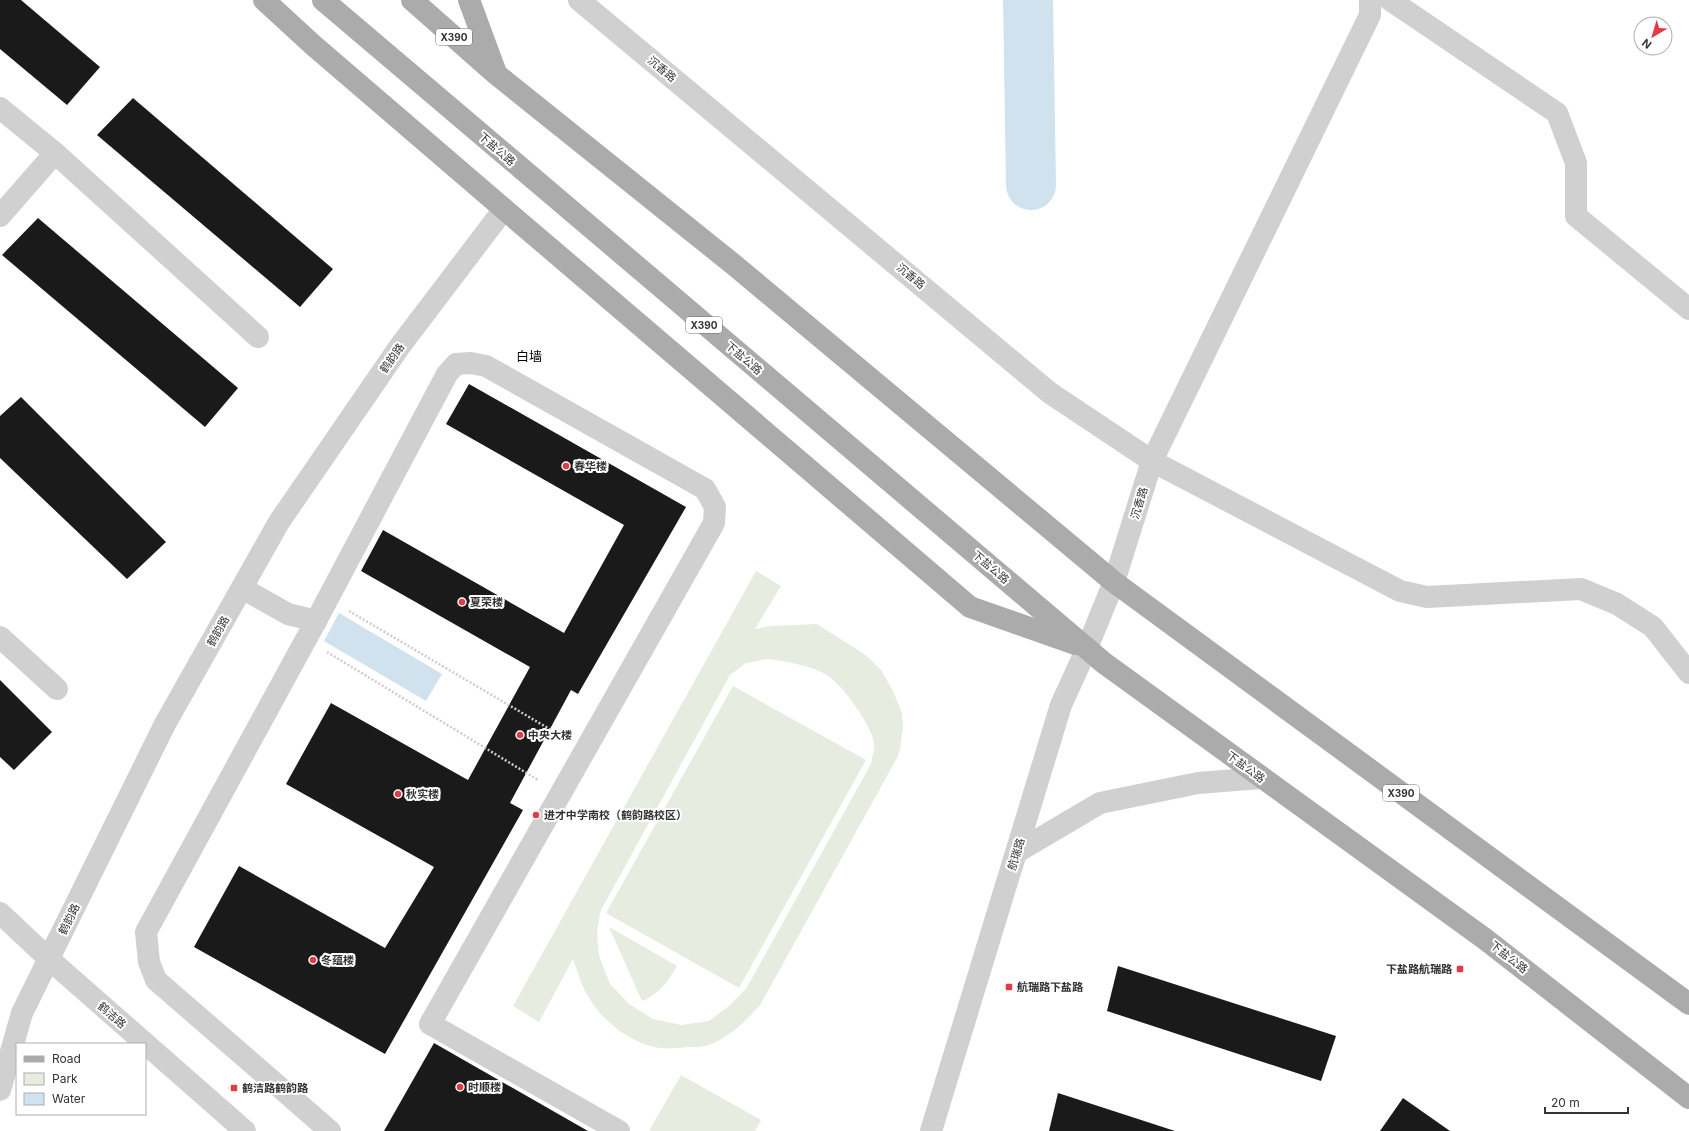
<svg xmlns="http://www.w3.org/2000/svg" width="1689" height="1131" font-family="Inter,'Noto Sans SC',sans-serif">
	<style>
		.green { fill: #e6ecdf; fill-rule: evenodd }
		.water { fill: #cfe2ee }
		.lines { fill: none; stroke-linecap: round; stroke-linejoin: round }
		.river { stroke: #cfe2ee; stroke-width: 50 }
		.building { fill: #1a1a1a }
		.path { stroke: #cdcdcd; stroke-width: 2.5; stroke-dasharray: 2 2; stroke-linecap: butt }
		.minor { stroke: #d0d0d0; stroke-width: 22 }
		.major { stroke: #ababab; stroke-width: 22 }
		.poi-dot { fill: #e63946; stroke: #fff; stroke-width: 1.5 }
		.labels { text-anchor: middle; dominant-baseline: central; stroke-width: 4; stroke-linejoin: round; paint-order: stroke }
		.shield { fill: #fff; stroke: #707070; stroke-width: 1 }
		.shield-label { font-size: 10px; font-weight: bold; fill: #333 }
		.street-label { font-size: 11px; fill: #333; stroke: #fff }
		.poi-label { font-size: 11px; font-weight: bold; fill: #333; stroke: #fff; text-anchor: start }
		.quarter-label { font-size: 13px; fill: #000; stroke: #fff }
	</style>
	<rect width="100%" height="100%" fill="#fff"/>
	<!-- green -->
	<g class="green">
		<path d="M 756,571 L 781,586 L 755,629 L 771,626 L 817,624 L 867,656 L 881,670 L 893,691 L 902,713 L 903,727 L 900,750 L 897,758 L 760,1005 C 746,1021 727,1040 705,1046 C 700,1047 694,1047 689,1047 C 680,1048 668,1049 659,1048 C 631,1043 603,1022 589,998 C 581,985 578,972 573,959 L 539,1022 L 513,1006 ZM 768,659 C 788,662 810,665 827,675 C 842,684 872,726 874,743 C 875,749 872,758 871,764 L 746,989 L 729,1006 L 709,1021 L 681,1025 L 653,1019 L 629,1004 L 610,984 L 599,956 L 597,934 L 600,912 L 730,675 L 746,663 Z"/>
		<path d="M 733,686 L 866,760 L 739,988 L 606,913 Z"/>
		<path d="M 609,927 L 677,966 C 667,982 660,993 642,1001 Z"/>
		<path d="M 681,1075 L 761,1120 L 755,1131 L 649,1131 Z"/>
	</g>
	<!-- water -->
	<path class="water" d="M 339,613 L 442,674 L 426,701 L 324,641 Z"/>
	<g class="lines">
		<!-- river -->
		<path class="river" d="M 1028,0 L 1031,185"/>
	</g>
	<!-- building -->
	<g class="building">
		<path d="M 0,0 L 21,0 L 100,67 L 67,105 L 0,49 Z"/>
		<path d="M 133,98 L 333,269 L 300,307 L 97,135 Z"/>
		<path d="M 38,218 L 238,388 L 205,427 L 2,255 Z"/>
		<path d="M 469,384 L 686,507 L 578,694 L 571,690 L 510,803 L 523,810 L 385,1054 L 194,947 L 239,866 L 385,948 L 434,867 L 286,784 L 331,703 L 468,780 L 530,667 L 361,571 L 383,530 L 564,633 L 624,525 L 446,424 Z"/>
		<path d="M 21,397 L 166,542 L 127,579 L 0,458 L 0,416 Z"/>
		<path d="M 0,680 L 52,732 L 14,770 L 0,757 Z"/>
		<path d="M 1118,966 L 1336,1036 L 1321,1081 L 1107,1011 Z"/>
		<path d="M 434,1043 L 588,1131 L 384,1131 Z"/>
		<path d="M 1058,1093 L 1175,1131 L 1049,1131 Z"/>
		<path d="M 1403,1098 L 1450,1131 L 1380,1131 Z"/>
	</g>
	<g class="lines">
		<!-- path -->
		<g class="path">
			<path d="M 349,611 L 563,737"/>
			<path d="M 327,652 L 538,780"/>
		</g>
		<!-- minor -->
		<g class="minor">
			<path d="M 579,0 L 1050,393 L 1152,461 L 1114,582 L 1087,648 L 1061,705 L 931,1131"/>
			<path d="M 1370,0 L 1370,15 L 1152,461 L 1400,591 L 1427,597 L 1581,589 L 1617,604 L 1653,627 L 1689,673"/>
			<path d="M 1390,0 L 1557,113 L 1576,163 L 1576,216 L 1689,309"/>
			<path d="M 0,108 L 55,153 L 258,337"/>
			<path d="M 0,216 L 55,153"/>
			<path d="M 242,588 L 288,614 L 316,621"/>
			<path d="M 0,637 L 57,689"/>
			<path d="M 1017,852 L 1100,803 L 1198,783 L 1261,778"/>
			<path d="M 0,913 L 49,959 L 245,1131"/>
			<path d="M 0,1090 L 22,1013 L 165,724 L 279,522 L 400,346 L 504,209"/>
			<path d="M 330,1131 L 156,980 L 149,962 L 146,932 L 316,621 L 447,374 L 456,364 L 471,363 L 486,366 L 705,489 L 715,507 L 714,523 L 430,1024 L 619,1131"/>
		</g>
		<!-- major -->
		<g class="major">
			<path d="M 264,0 L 313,45 L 504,209 L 970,607 L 1075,644"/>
			<path d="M 323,0 L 1104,663 L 1485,939 L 1689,1098"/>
			<path d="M 412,0 L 496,74 L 733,264 L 1114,582 L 1689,1004"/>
			<path d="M 469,0 L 496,73"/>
		</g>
	</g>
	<!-- markers -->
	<g class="poi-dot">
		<circle cx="566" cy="466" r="4"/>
		<circle cx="462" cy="602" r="4"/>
		<circle cx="520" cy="735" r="4"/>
		<circle cx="398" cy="794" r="4"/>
		<circle cx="536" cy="815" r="4"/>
		<circle cx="313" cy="960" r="4"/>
		<rect x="1456" y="965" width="8" height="8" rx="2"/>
		<rect x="1005" y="983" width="8" height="8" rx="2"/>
		<circle cx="460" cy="1087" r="4"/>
		<rect x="230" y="1084" width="8" height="8" rx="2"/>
	</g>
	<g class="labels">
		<!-- shield labels -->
		<g class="shield">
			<rect x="436" y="29" width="36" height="16" rx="3"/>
			<rect x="686" y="317" width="36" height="16" rx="3"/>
			<rect x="1383" y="785" width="36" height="16" rx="3"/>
		</g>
		<g class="shield-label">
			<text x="454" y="37">X390</text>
			<text x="704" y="325">X390</text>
			<text x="1401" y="793">X390</text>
		</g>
		<!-- street labels -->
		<g class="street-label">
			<text transform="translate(662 69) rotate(40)">沉香路</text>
			<text transform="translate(497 149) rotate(41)">下盐公路</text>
			<text transform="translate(911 276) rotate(40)">沉香路</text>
			<text transform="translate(392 358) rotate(-55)">鹤韵路</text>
			<text transform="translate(744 358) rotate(40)">下盐公路</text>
			<text transform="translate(1139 503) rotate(-73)">沉香路</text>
			<text transform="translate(991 567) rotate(40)">下盐公路</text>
			<text transform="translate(218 631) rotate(-61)">鹤韵路</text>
			<text transform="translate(1246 767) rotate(36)">下盐公路</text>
			<text transform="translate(1016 854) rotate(-73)">航瑞路</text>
			<text transform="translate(69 919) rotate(-64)">鹤韵路</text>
			<text transform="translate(1509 957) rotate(38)">下盐公路</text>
			<text transform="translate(112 1015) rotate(41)">鹤洁路</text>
		</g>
		<!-- poi labels -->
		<g class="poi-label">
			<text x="574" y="466">春华楼</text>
			<text x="470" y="602">夏荣楼</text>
			<text x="528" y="735">中央大楼</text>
			<text x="406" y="794">秋实楼</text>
			<text x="544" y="815">进才中学南校（鹤韵路校区）</text>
			<text x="321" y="960">冬蕴楼</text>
			<text x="1452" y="969" text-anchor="end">下盐路航瑞路</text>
			<text x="1017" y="987">航瑞路下盐路</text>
			<text x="468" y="1087">时顺楼</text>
			<text x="242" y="1088">鹤洁路鹤韵路</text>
		</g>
		<!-- quarter labels -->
		<g class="quarter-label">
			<text x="529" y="356">白墙</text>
		</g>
	</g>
	<!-- legend -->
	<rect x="16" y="1043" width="130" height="72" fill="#ffffff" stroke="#adadad"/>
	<rect x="24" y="1056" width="20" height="6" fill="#ababab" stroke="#adadad"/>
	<text x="52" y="1063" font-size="12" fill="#333333">Road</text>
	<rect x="24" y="1073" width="20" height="12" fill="#e6ecdf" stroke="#adadad"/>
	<text x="52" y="1083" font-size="12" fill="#333333">Park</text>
	<rect x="24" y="1093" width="20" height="12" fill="#cfe2ee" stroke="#adadad"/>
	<text x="52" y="1103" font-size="12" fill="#333333">Water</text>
	<!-- north arrow -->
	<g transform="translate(1653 36) rotate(218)"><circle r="19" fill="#ffffff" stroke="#adadad"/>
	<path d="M0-3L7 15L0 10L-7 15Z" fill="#e63946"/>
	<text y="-6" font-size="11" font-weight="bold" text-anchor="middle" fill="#333333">N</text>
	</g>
	<!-- scale -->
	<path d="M1545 1107v6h83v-6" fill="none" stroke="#333333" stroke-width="2"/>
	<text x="1551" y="1107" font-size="12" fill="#333333" stroke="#ffffff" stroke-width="3" paint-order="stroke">20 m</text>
</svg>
